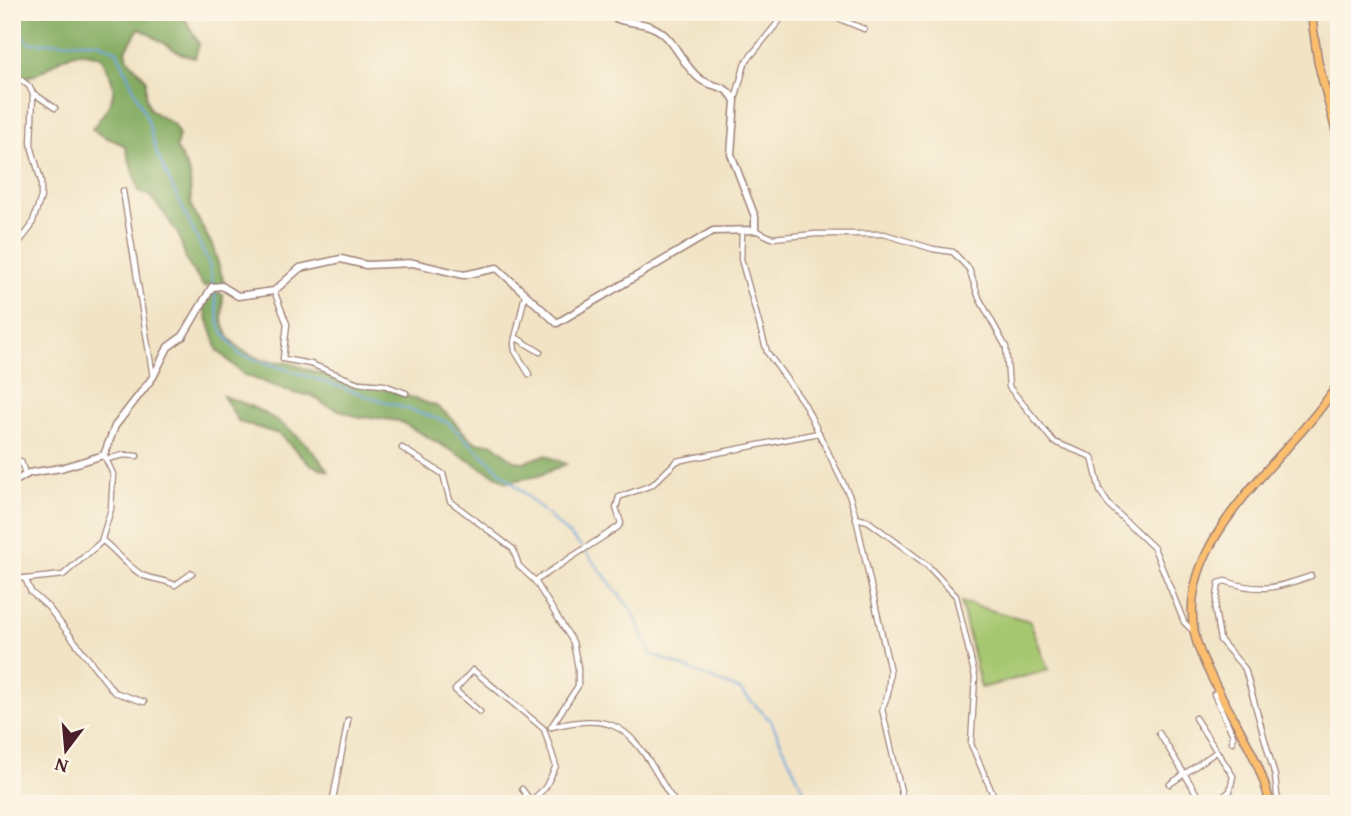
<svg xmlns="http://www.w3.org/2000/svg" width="1351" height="816" font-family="'Gentium Book Plus',serif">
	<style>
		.green { fill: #a5c770; stroke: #78734e; stroke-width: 2 }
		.forest { fill: #84ac62; stroke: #676646; stroke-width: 2 }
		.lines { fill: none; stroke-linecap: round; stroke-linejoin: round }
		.stream { stroke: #6ea6dd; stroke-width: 2 }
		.minor-casing { stroke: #9e8178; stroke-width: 7 }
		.tertiary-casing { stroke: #9e8178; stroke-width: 9 }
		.secondary-casing { stroke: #9e8178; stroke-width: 9 }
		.primary-casing { stroke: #9e8178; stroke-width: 10 }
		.minor { stroke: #fff; stroke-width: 4.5 }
		.tertiary { stroke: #fff; stroke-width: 6 }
		.secondary { stroke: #fde5c5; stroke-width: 6 }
		.primary { stroke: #fbbe6e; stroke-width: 7 }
	</style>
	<rect width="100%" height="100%" fill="#fcf5e5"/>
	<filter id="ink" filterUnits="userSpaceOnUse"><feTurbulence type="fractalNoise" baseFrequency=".0143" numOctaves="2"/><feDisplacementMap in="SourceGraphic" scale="14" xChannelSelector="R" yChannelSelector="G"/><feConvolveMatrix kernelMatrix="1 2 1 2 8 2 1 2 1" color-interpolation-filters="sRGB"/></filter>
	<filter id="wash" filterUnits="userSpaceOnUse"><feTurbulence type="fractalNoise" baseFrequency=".00686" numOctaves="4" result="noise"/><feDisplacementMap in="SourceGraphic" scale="28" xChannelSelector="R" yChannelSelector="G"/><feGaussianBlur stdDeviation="1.57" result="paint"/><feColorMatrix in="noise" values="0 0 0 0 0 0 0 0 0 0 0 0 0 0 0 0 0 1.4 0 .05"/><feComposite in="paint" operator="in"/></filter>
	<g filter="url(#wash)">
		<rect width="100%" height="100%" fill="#f1e3c4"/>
		<!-- green -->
		<path class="green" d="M 961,602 L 1030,621 L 1048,670 L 981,688 Z"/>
		<!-- forest -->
		<g class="forest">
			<path d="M 12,12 L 181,12 L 199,44 L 195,58 L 182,54 L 139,28 L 126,50 L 128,59 L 146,79 L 146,98 L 150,110 L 173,124 L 179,135 L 176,148 L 190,174 L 191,206 L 213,247 L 225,286 L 210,284 L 204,287 L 187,262 L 179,236 L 164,213 L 150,196 L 139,191 L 125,146 C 114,139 102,138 92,129 C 114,101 122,91 101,57 C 56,40 52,83 12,77 Z"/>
			<path d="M 218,292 L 223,295 L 222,320 L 229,338 L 241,350 L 262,360 L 289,363 L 345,382 L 389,390 L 436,406 L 448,415 L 468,437 L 477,443 L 492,443 L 514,461 L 525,462 L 545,455 L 566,464 L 538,476 L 507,482 L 399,421 L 370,417 L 360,418 L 324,404 L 311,395 L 297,394 L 244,375 L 218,351 L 204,308 L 210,294 Z"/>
			<path d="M 223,396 C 264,408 305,435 328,471 L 309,464 L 279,434 L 239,422 Z"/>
		</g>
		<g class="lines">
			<!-- stream -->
			<g class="stream">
				<path d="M 12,22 L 28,43 L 97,42 L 117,51 L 148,121 L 157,154 L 209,264 L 213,284"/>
				<path d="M 214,289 L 220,328 L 239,354 L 447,422 L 582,547"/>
				<path d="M 585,551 L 633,612 L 651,654 L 740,690 L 771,721 L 810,804"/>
			</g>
		</g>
	</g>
	<g filter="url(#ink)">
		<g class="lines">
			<!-- minor casing -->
			<g class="minor-casing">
				<g id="minor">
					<path d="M 823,12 L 864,29"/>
					<path d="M 12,73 L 29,86 L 33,94 L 31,145 L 41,181 L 41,197 L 31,227 L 12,251"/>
					<path d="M 33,93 L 55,108"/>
					<path d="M 735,100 L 745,63 L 784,15 L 791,12"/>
					<path d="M 123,191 L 153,377"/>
					<path d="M 755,230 L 772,238 L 816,234 L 884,234 L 933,249 L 953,252 L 969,269 L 979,298 L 1006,347 L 1009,387 L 1054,442 L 1092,457 L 1100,491 L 1109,505 L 1154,548 L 1184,622 L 1194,632"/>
					<path d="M 742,233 L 741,259 L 767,352 L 805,405 L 850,497 L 856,518 L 890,671 L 888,694 L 882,709 L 904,804"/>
					<path d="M 274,291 L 287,324 L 283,359 L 311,364 L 358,383 L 384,385 L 406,393"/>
					<path d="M 525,295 L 514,343 L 515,351 L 529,374"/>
					<path d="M 515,337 L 540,352"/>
					<path d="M 402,448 L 443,474 L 450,501 L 513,549 L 519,566 L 535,581 L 573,642 L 578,668 L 578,686 L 551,727"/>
					<path d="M 107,459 L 124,455 L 137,456"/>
					<path d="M 21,461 L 25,474"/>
					<path d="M 856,518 L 868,521 L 927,565 L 956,596 L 975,677 L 971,744 L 997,804"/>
					<path d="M 102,540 C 116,551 127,566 142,575 C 153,580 163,579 175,585 L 192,573"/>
					<path d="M 12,576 L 26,579 L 63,575 L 101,542 L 111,509 L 113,474 L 104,455"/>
					<path d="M 25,578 L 31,592 L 48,607 L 114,692 L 144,702"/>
					<path d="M 535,581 L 618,527 L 621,523 L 616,508 L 619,497 L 652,485 L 677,461 L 819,433"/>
					<path d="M 1219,691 L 1214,694 L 1233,735 L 1232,742"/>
					<path d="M 480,712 L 455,690 L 473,670 L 544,729 L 556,766 L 545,788 L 528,804"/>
					<path d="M 1195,718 L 1233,776 L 1230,791 L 1214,804"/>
					<path d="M 551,727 C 608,714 626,722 656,772 C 662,782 668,795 677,804"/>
					<path d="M 1159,733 L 1203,804"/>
					<path d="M 1170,784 L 1216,752"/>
					<path d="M 522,789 L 533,804"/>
					<path d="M 332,804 L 348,720"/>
					<path d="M 1278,804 L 1275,776 L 1245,669 L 1220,640 L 1215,610 L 1219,583 L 1225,581 C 1260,593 1277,588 1311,576"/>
				</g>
			</g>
			<!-- tertiary casing -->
			<g class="tertiary-casing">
				<path id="tertiary" d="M 12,483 L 29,473 L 61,468 L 104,455 L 115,426 L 153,377 L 168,347 L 183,336 L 212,287 L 222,286 L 238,296 L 274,291 L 300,268 L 341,259 L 366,265 L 413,263 L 464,275 L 497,268 L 557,323 L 713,231 L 755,230 L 755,217 L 731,154 L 735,101 C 726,83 714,89 700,79 C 682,66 674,35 652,27 C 637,20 620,25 607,12"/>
			</g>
			<!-- secondary casing -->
			<g class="secondary-casing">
				<path id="secondary" d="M 1335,804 L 1339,788"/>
			</g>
			<!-- primary casing -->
			<g class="primary-casing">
				<g id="primary">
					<path d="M 1311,12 L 1318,62 L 1339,143"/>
					<path d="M 1270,804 C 1258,747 1219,703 1199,649 C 1161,544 1292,460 1339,382"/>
				</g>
			</g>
			<!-- minor -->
			<use href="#minor" class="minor"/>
			<!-- tertiary -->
			<use href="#tertiary" class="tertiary"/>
			<!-- secondary -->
			<use href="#secondary" class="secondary"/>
			<!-- primary -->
			<use href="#primary" class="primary"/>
		</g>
	</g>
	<!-- margin -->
	<rect width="1351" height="816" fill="none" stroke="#fcf5e5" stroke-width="42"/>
	<!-- north arrow -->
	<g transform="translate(66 750) rotate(196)" stroke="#fcf5e5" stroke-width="5" paint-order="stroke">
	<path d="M0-5L12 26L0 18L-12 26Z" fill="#4a1f2b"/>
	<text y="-10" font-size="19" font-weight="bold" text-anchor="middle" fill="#4a1f2b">N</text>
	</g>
</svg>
